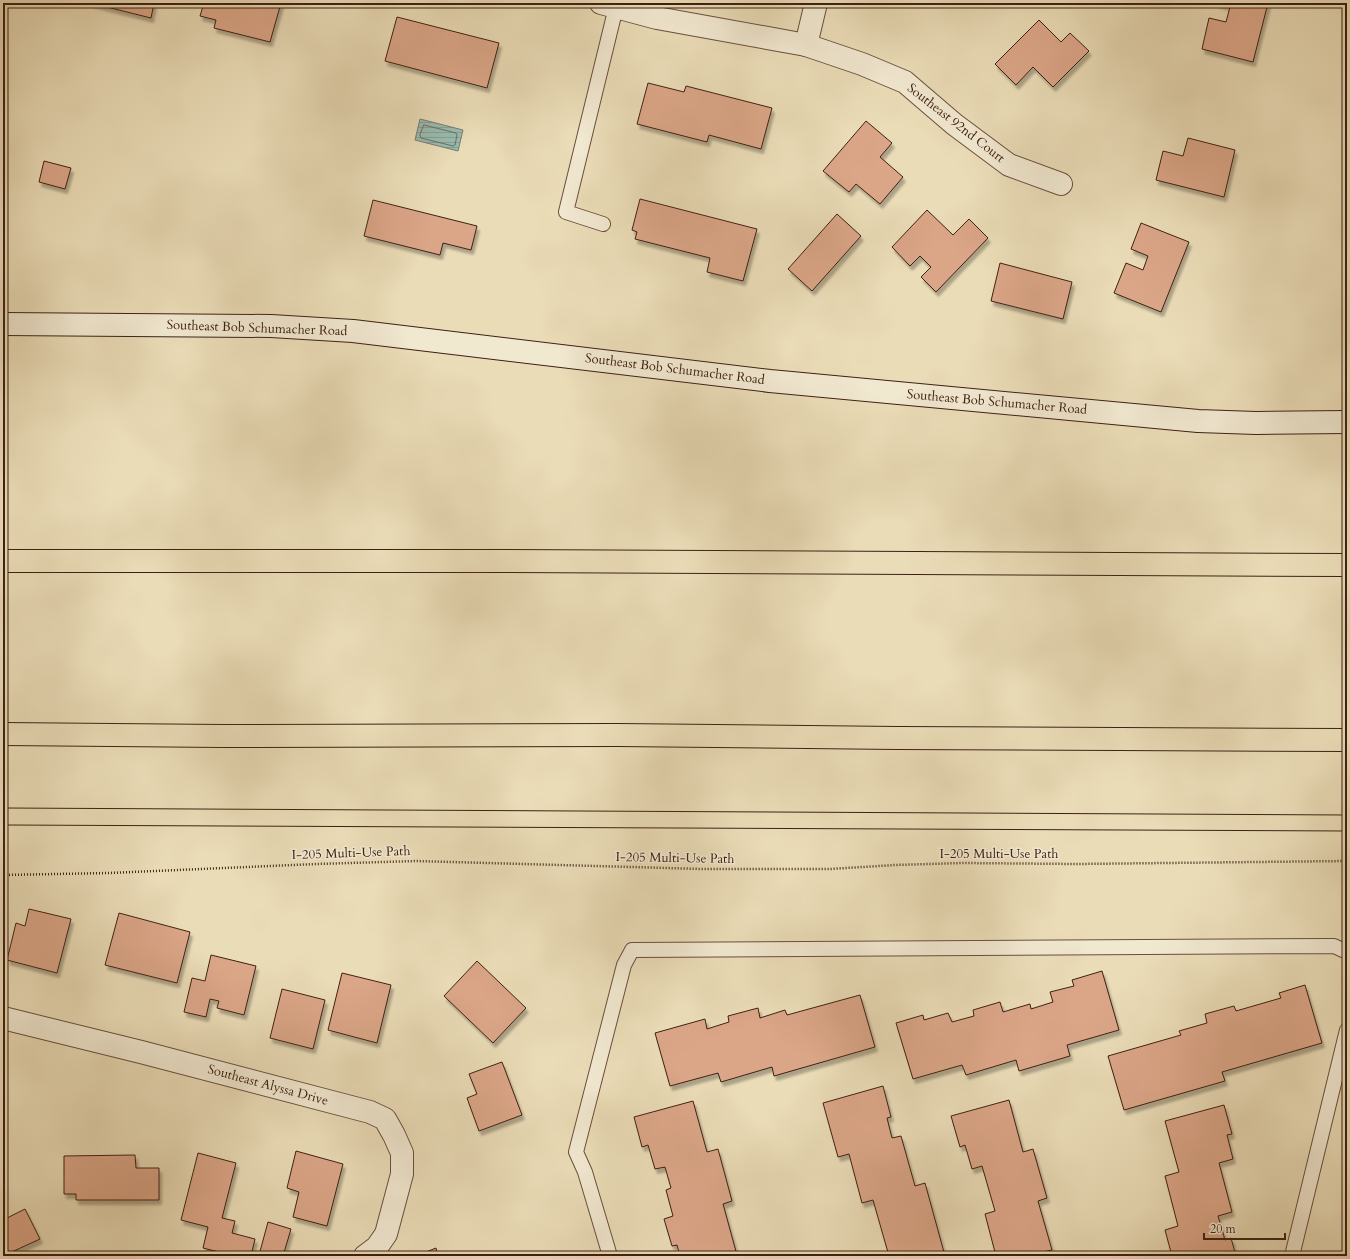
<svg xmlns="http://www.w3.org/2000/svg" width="1350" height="1259" font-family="Cardo,serif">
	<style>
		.water { fill: url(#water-rules); stroke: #747d71 }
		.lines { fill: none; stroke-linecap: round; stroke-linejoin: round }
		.shore { stroke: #6b6e62; stroke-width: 1 }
		.building { fill: #dba688; stroke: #3e2013; filter: url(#shadow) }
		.service-casing { stroke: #694f3c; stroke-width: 16 }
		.minor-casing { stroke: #694f3c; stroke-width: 24 }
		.secondary-casing { stroke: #3e2013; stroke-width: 24 }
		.motorway-casing { stroke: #3e2013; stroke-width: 24 }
		.path { stroke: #3e2013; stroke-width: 2.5; stroke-dasharray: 1 2; stroke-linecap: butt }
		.service { stroke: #f1e8d0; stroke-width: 14 }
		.minor { stroke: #f1e8d0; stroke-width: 22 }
		.secondary { stroke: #f1e8d0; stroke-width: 22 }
		.motorway { stroke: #eadcb7; stroke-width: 22 }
		.tram { stroke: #3e2013; stroke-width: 1 }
		.labels { text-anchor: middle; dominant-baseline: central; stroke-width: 3; stroke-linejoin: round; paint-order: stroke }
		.street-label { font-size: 13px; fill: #3e2013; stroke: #f1e8d0 }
	</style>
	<defs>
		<pattern id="water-rules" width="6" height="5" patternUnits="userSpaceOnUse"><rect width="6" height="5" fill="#98bbb0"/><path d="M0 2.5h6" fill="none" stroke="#84a096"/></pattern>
		<filter id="shadow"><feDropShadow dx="2.5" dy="4.5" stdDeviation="1" flood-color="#0004"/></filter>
	</defs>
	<rect width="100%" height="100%" fill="#eadcb7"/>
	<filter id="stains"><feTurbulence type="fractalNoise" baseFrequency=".005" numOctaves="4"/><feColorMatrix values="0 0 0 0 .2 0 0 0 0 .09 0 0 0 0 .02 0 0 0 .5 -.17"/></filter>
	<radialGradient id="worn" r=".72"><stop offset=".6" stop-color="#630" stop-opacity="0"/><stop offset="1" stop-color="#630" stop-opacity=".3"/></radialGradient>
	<!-- water -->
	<path class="water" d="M 420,119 L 463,130 L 458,151 L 415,140 Z"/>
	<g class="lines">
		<!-- shore -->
		<path class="shore" d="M 424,125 L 456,133 L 457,135 L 455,145 L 453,146 L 421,138 L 420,135 Z"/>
	</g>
	<!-- building -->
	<g class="building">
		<path d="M 91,3 L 154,3 L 151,18 Z"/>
		<path d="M 204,3 L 281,3 L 270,42 L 214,28 L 216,20 L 200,16 Z"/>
		<path d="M 1216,3 L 1268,3 L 1253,62 L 1202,49 L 1209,18 L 1226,22 L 1230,7 Z"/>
		<path d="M 397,17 L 499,43 L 487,88 L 385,61 Z"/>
		<path d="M 1039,20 L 1061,42 L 1070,33 L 1089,51 L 1053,87 L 1033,67 L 1016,85 L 995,64 Z"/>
		<path d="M 648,83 L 684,92 L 686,86 L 772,108 L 761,149 L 709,135 L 707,142 L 637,124 Z"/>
		<path d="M 866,121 L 892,143 L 880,157 L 903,177 L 880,204 L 856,184 L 849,192 L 823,171 Z"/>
		<path d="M 1188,138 L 1235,150 L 1224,197 L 1156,180 L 1163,151 L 1183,156 Z"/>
		<path d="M 44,161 L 71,168 L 65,189 L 39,182 Z"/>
		<path d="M 640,199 L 757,229 L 743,281 L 707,272 L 710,258 L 635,239 L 637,232 L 632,230 Z"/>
		<path d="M 373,200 L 477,226 L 471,250 L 443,243 L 440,255 L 364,236 Z"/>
		<path d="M 927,210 L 953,235 L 969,219 L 988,238 L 936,292 L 921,277 L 931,267 L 920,256 L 910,266 L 892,247 Z"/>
		<path d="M 837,214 L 861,236 L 812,291 L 788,269 Z"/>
		<path d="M 1141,223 L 1189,242 L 1161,312 L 1114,293 L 1126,263 L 1143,270 L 1148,256 L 1131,249 Z"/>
		<path d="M 1000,263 L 1072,282 L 1063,319 L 991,301 Z"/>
		<path d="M 29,909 L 71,919 L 57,973 L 7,960 L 16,923 L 25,926 Z"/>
		<path d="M 119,913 L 190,932 L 177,983 L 105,965 Z"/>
		<path d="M 211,955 L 256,966 L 244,1015 L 217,1008 L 219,1001 L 210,999 L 206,1017 L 184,1012 L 192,978 L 205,981 Z"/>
		<path d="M 477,961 L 526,1008 L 493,1043 L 444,996 Z"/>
		<path d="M 1102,971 L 1119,1030 L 1067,1045 L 1070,1056 L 1019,1071 L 1016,1060 L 966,1075 L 962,1065 L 913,1079 L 896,1023 L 923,1015 L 924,1020 L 948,1013 L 952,1022 L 974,1016 L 973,1010 L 1000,1002 L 1003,1012 L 1030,1004 L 1031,1009 L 1053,1002 L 1050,992 L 1074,986 L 1072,980 Z"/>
		<path d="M 342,973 L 391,985 L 377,1043 L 328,1030 Z"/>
		<path d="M 1305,985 L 1322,1043 L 1222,1072 L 1225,1081 L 1124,1110 L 1108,1056 L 1181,1035 L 1179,1031 L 1207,1023 L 1205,1014 L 1234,1006 L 1236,1011 L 1281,998 L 1279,993 Z"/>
		<path d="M 282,989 L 325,1000 L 313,1049 L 270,1038 Z"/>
		<path d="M 860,995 L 875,1047 L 774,1076 L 772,1067 L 721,1082 L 718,1073 L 670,1086 L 655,1033 L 705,1019 L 707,1029 L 729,1022 L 728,1016 L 758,1008 L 760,1018 L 785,1010 L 787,1015 Z"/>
		<path d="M 502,1062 L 522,1115 L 479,1131 L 467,1098 L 477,1094 L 469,1074 Z"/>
		<path d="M 883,1086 L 891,1117 L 887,1118 L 892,1138 L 901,1136 L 915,1186 L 925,1183 L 945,1256 L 950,1254 L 951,1256 L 889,1256 L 873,1200 L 862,1203 L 849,1154 L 838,1157 L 823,1103 Z"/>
		<path d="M 1009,1100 L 1023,1152 L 1033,1149 L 1047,1198 L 1038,1201 L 1052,1250 L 1043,1252 L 1044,1256 L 996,1256 L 985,1214 L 995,1211 L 982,1166 L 972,1169 L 965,1145 L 960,1147 L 951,1116 Z"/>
		<path d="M 693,1101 L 707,1152 L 718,1149 L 732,1201 L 723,1204 L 737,1255 L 733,1256 L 680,1256 L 677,1245 L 672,1246 L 664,1219 L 673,1216 L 666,1190 L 671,1188 L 665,1167 L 655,1169 L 648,1145 L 642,1147 L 634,1117 Z"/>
		<path d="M 1224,1105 L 1232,1134 L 1227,1135 L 1233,1159 L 1219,1163 L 1232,1212 L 1218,1216 L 1225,1240 L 1231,1238 L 1236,1256 L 1172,1256 L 1165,1230 L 1178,1226 L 1165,1176 L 1179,1172 L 1165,1121 Z"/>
		<path d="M 296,1151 L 343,1164 L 327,1226 L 293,1217 L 299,1192 L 287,1188 Z"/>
		<path d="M 198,1153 L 236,1163 L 222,1218 L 235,1221 L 232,1233 L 255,1239 L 251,1256 L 235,1256 L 203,1248 L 208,1227 L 181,1220 Z"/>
		<path d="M 135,1155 L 136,1168 L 159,1168 L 159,1200 L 76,1200 L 76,1194 L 64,1194 L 64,1156 Z"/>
		<path d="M 25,1209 L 40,1239 L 3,1256 L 3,1220 Z"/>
		<path d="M 268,1222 L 291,1229 L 283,1256 L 264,1256 L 259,1255 Z"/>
		<path d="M 436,1248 L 438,1256 L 416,1256 Z"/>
	</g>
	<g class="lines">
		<!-- service casing -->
		<g class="service-casing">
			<g id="service">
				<path d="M 603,224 L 566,212 L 616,7"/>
				<path d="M 610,1256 L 585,1172 L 576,1152 L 624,965 L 632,950 L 1334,946 L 1347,952"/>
				<path d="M 1292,1256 L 1347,1030"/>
			</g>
		</g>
		<!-- minor casing -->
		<g class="minor-casing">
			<g id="minor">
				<path d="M 601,3 L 657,18 L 806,45 L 862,64 L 905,82 L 954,124 L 1009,165 L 1061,184"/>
				<path d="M 806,45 L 816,3"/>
				<path d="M 3,1018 L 141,1052 L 370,1112 L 385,1119 L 394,1135 L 402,1153 L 402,1174 L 386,1234 L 377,1247 L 365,1256"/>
			</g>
		</g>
		<!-- secondary casing -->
		<g class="secondary-casing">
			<path id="secondary" d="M 3,324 L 271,326 L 353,331 L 770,381 L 1198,421 L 1256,423 L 1347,422"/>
		</g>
		<!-- motorway casing -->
		<g class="motorway-casing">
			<g id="motorway">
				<path d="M 3,561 L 487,561 L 1347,565"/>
				<path d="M 3,734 L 223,736 L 618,735 L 897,738 L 1347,740"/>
			</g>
		</g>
		<!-- path -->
		<path class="path" d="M 3,875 L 109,873 L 316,864 L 416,861 L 703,869 L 830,869 L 895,865 L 963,863 L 1076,864 L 1347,861"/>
		<!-- service -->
		<use href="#service" class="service"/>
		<!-- minor -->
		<use href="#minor" class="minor"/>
		<!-- secondary -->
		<use href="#secondary" class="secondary"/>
		<!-- motorway -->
		<use href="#motorway" class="motorway"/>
		<!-- tram -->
		<g class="tram">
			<path d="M 3,808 L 1347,815"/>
			<path d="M 3,825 L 1347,831"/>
		</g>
	</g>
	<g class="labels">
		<!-- street labels -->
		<g class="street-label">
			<text transform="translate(956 123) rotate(38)">Southeast 92nd Court</text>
			<text transform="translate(257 328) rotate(2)">Southeast Bob Schumacher Road</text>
			<text transform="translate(675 369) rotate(7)">Southeast Bob Schumacher Road</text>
			<text transform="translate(997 402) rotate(5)">Southeast Bob Schumacher Road</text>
			<text transform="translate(351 853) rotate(-2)">I-205 Multi-Use Path</text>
			<text x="999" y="854">I-205 Multi-Use Path</text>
			<text transform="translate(675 858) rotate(1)">I-205 Multi-Use Path</text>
			<text transform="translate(268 1085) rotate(15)">Southeast Alyssa Drive</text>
		</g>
	</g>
	<!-- margin -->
	<rect width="1350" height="1259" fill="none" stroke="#eadcb7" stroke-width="16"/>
	<rect x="4" y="4" width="1342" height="1251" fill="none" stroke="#3e2013" stroke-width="2"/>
	<rect x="8" y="8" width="1334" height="1243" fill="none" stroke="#3e2013"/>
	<!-- scale -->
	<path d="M1204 1233v6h81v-6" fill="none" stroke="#3e2013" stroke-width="2"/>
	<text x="1210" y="1233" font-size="12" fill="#3e2013" stroke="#f1e8d0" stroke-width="3" paint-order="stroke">20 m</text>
	<rect width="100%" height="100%" filter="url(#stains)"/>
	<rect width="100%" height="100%" fill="url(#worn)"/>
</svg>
